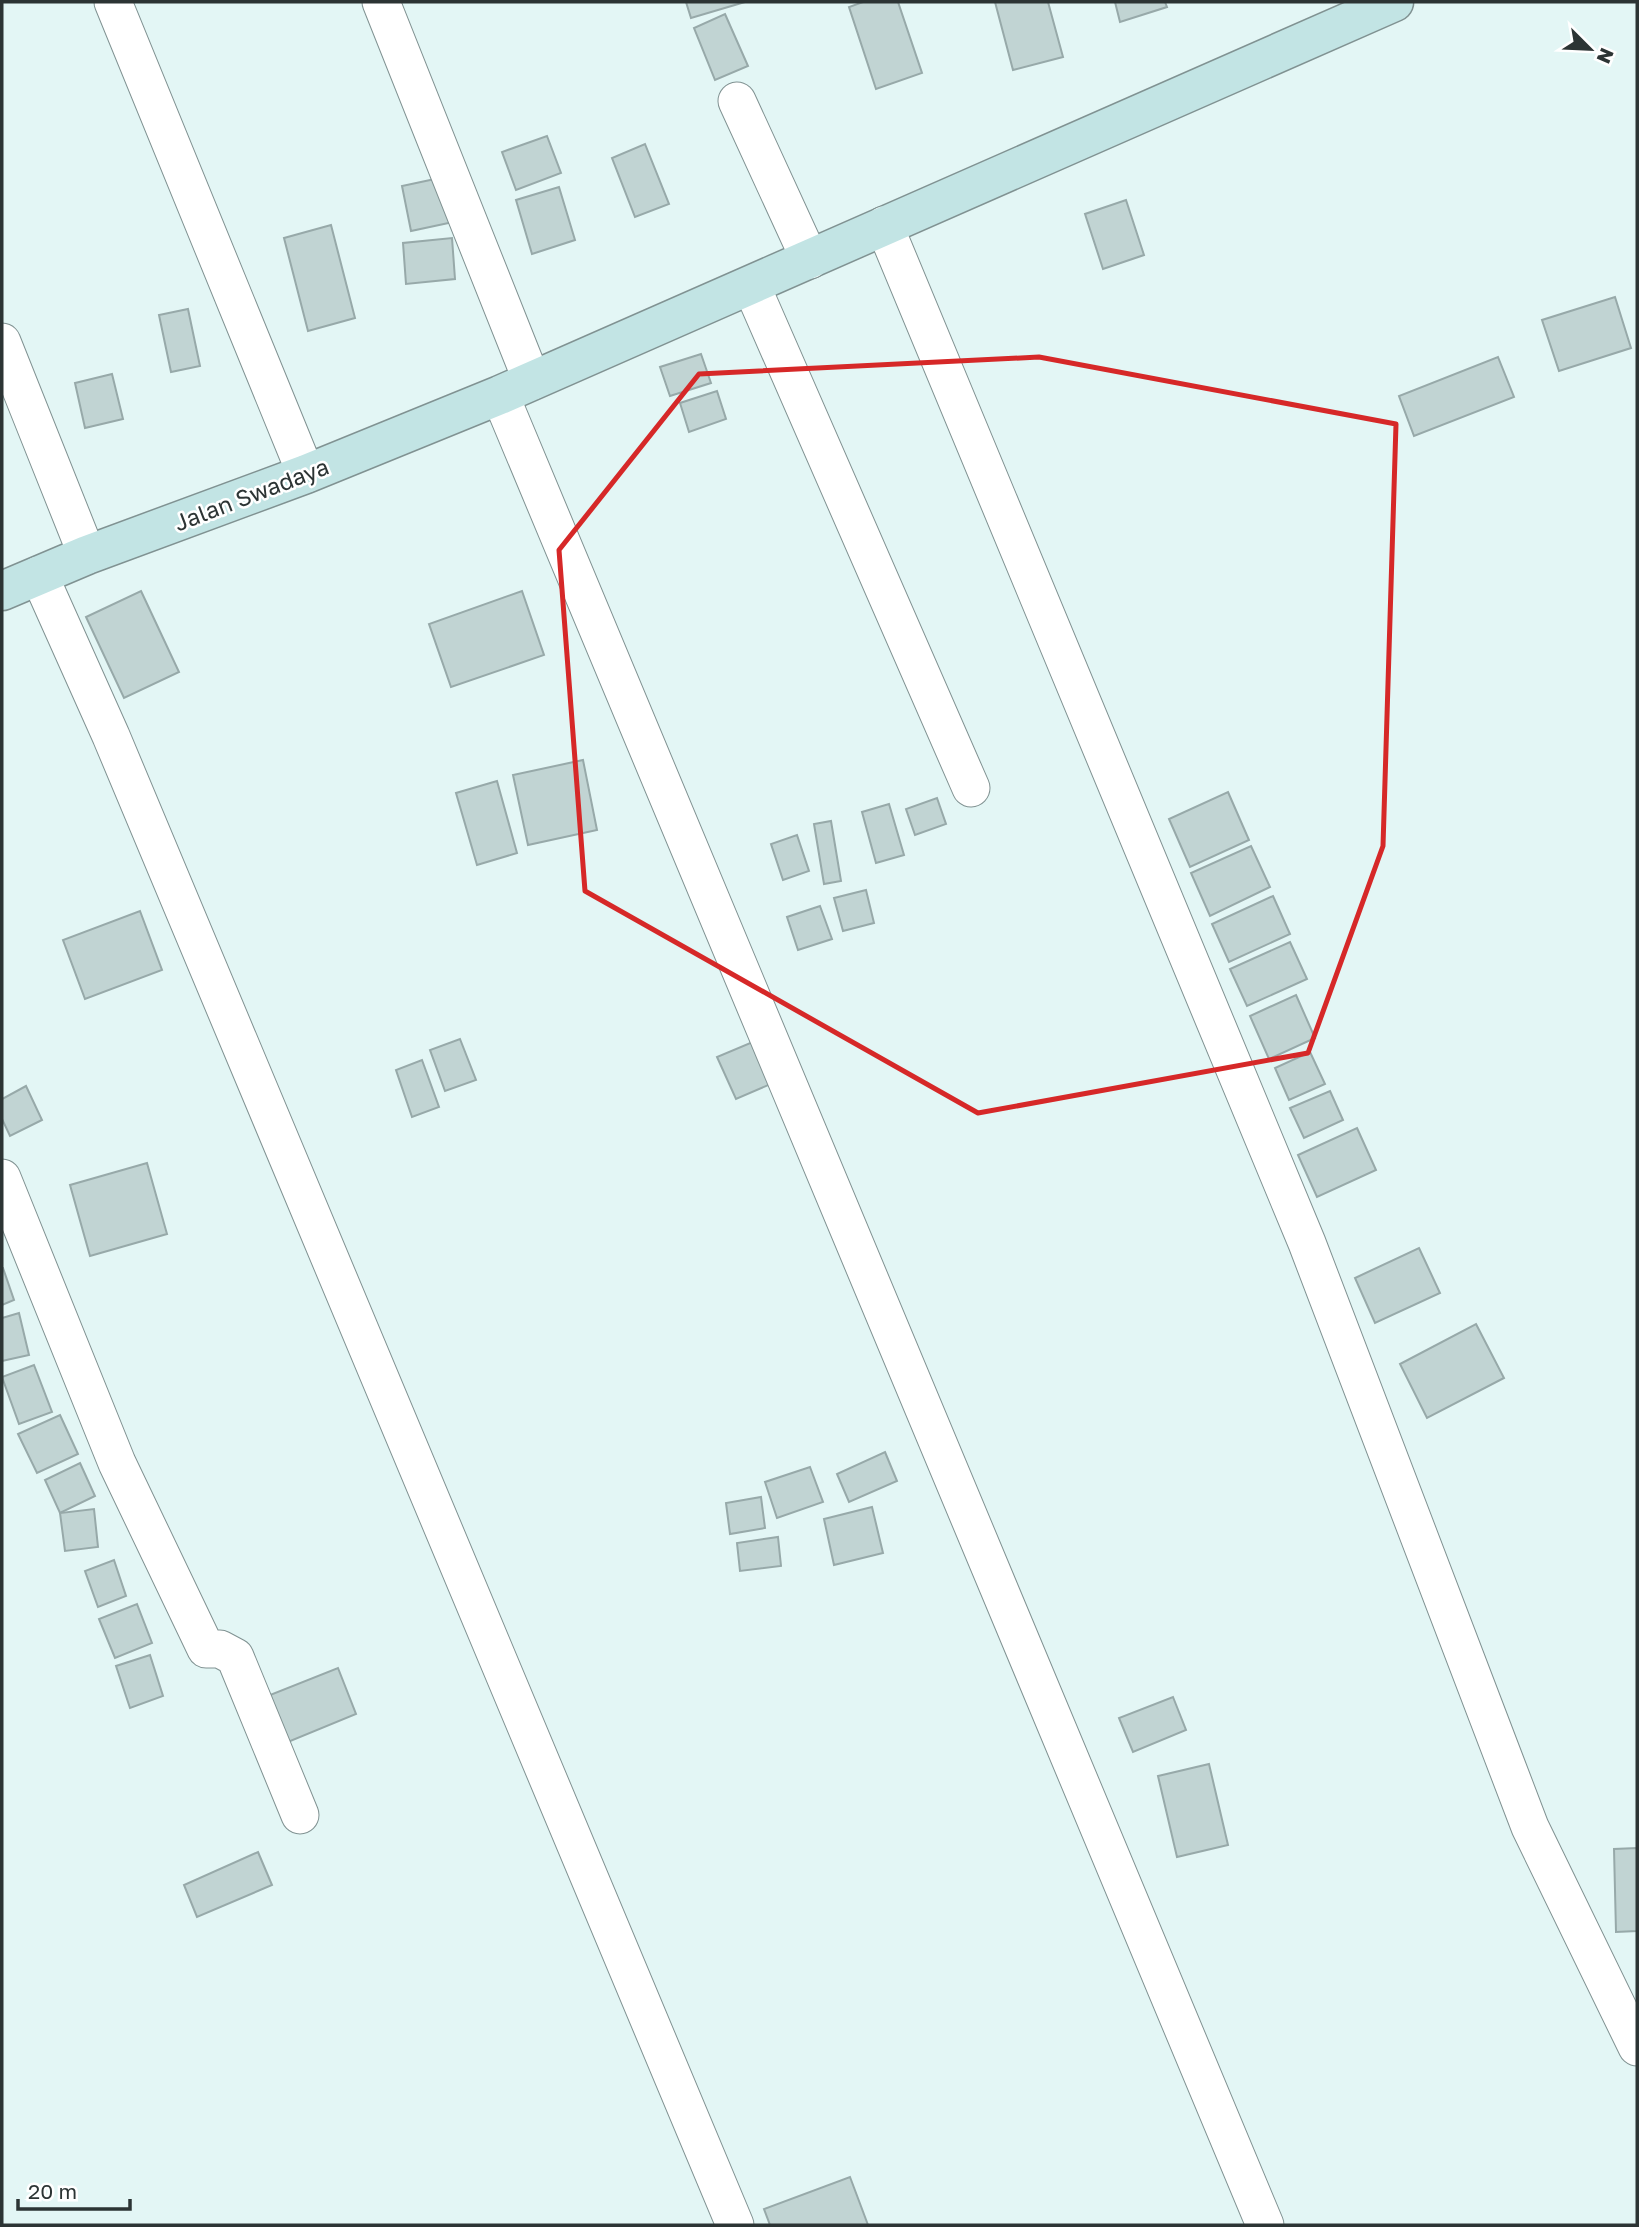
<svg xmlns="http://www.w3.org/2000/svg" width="1639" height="2227" font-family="'Golos Text',sans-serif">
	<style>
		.building { fill: #c1d4d3; stroke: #97a9a9; stroke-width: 2 }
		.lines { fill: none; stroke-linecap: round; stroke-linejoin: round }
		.street-casing { stroke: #809292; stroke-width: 39 }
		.secondary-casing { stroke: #809292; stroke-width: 41 }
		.street { stroke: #fff; stroke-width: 37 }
		.secondary { stroke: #c2e4e4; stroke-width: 38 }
		.marked { fill: none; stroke: #d62828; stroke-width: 5; stroke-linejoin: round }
		.labels { text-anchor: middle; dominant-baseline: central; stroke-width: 5; stroke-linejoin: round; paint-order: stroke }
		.street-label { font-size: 23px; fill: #2c3434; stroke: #fff }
	</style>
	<rect width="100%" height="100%" fill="#e3f6f5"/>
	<!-- building -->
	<g class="building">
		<path d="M 686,2 L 745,2 L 691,18 Z"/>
		<path d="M 863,2 L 898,2 L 922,73 L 876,89 L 849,7 Z"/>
		<path d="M 995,2 L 1048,2 L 1063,57 L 1013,70 Z"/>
		<path d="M 1115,2 L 1165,2 L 1167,7 L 1120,22 Z"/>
		<path d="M 725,14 L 748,66 L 715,80 L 694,28 Z"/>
		<path d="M 547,136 L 561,173 L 516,190 L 502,152 Z"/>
		<path d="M 645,144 L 669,204 L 635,217 L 612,158 Z"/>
		<path d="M 449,176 L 458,221 L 411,231 L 402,186 Z"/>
		<path d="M 559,187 L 575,240 L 532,254 L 516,200 Z"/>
		<path d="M 1126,200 L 1144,255 L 1103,269 L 1085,214 Z"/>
		<path d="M 331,225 L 355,318 L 308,331 L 284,238 Z"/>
		<path d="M 452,238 L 455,279 L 406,284 L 403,243 Z"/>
		<path d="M 1615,297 L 1631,348 L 1559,371 L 1542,320 Z"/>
		<path d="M 188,309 L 200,366 L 171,372 L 159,315 Z"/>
		<path d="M 701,354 L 711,383 L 670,396 L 660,367 Z"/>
		<path d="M 1498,357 L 1514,397 L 1414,436 L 1399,396 Z"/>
		<path d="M 112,374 L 123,419 L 85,428 L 75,383 Z"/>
		<path d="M 717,391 L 726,419 L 689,432 L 680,403 Z"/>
		<path d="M 141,591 L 179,672 L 124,698 L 86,617 Z"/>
		<path d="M 522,591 L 544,655 L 451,687 L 429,624 Z"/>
		<path d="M 583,760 L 597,830 L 528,845 L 513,775 Z"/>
		<path d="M 497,781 L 517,853 L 477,865 L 456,793 Z"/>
		<path d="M 1228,792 L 1249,840 L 1190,867 L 1169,819 Z"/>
		<path d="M 937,798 L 946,824 L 915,835 L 906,809 Z"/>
		<path d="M 889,804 L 904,855 L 876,863 L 862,812 Z"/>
		<path d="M 831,821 L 841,881 L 824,884 L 814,824 Z"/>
		<path d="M 797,835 L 809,871 L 783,880 L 771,844 Z"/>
		<path d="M 1251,846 L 1270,887 L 1210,916 L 1191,873 Z"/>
		<path d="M 866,890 L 874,923 L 843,931 L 834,898 Z"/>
		<path d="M 1273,896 L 1290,934 L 1229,962 L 1212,924 Z"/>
		<path d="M 820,906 L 832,939 L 798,950 L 787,917 Z"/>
		<path d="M 140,911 L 162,970 L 85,999 L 63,940 Z"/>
		<path d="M 1290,942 L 1307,979 L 1247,1006 L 1230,969 Z"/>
		<path d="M 1296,995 L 1315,1038 L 1269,1059 L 1250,1016 Z"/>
		<path d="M 460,1039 L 476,1080 L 445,1091 L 430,1050 Z"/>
		<path d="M 755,1041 L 773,1083 L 736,1099 L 717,1057 Z"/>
		<path d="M 1310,1052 L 1325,1084 L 1289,1100 L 1275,1068 Z"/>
		<path d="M 422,1060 L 439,1107 L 412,1117 L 396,1070 Z"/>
		<path d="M 26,1086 L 42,1120 L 10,1136 L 2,1119 L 2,1099 Z"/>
		<path d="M 1330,1091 L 1343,1120 L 1304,1138 L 1290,1108 Z"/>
		<path d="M 1357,1128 L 1376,1170 L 1317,1197 L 1298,1155 Z"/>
		<path d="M 147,1163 L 167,1234 L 90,1256 L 70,1185 Z"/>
		<path d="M 1419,1248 L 1440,1293 L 1375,1323 L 1355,1278 Z"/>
		<path d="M 3,1268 L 14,1300 L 2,1305 L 2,1268 Z"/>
		<path d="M 19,1313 L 29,1355 L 2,1361 L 2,1318 Z"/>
		<path d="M 1476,1324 L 1504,1378 L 1427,1418 L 1400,1364 Z"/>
		<path d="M 34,1365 L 52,1412 L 19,1424 L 2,1377 Z"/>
		<path d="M 60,1415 L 78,1454 L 37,1473 L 18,1434 Z"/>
		<path d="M 885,1452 L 897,1481 L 849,1502 L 837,1474 Z"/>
		<path d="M 80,1463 L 95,1496 L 60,1513 L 45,1480 Z"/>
		<path d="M 810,1467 L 823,1502 L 777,1518 L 765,1482 Z"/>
		<path d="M 761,1497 L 765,1528 L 730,1534 L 726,1503 Z"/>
		<path d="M 872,1507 L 883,1553 L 834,1565 L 824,1519 Z"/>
		<path d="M 94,1509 L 98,1547 L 65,1551 L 60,1513 Z"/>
		<path d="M 778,1537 L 781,1566 L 740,1571 L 737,1543 Z"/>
		<path d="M 114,1560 L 126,1596 L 98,1607 L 85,1571 Z"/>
		<path d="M 137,1604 L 152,1643 L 115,1658 L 99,1619 Z"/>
		<path d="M 150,1655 L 163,1696 L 130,1708 L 116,1666 Z"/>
		<path d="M 338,1668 L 356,1714 L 288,1742 L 270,1695 Z"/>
		<path d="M 1173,1697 L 1186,1730 L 1133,1752 L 1119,1718 Z"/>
		<path d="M 1209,1764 L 1228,1845 L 1177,1857 L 1158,1776 Z"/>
		<path d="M 1637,1848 L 1637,1931 L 1616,1932 L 1614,1849 Z"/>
		<path d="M 258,1852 L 272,1885 L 197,1917 L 184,1885 Z"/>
		<path d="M 850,2177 L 868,2225 L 770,2225 L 764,2209 Z"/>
	</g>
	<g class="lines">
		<!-- street casing -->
		<g class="street-casing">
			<g id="street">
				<path d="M 113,2 L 306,474"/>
				<path d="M 381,2 L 532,381"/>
				<path d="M 737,101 L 810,260"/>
				<path d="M 884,225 L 1307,1243 L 1530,1827 L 1637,2047"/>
				<path d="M 751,285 L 971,788"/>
				<path d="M 2,342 L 87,555"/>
				<path d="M 500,395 L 1265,2225"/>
				<path d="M 39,575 L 111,736 L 735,2225"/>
				<path d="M 2,1178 L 117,1463 L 206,1649 L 220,1649 L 235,1657 L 300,1815"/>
			</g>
		</g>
		<!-- secondary casing -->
		<g class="secondary-casing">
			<path id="secondary" d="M 2,591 L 87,555 L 306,474 L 500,395 L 1394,2"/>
		</g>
		<!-- street -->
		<use href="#street" class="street"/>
		<!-- secondary -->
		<use href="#secondary" class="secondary"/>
	</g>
	<!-- marked area -->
	<path class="marked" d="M 1039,357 L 1396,424 L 1383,846 L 1308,1053 L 978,1113 L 585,891 L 559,550 L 699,374 Z"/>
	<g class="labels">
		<!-- street labels -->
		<g class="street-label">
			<text transform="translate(251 494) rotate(-21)">Jalan Swadaya</text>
		</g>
	</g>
	<!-- border -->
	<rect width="1639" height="2227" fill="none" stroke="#2c3434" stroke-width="7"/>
	<!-- north arrow -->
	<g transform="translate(1590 49) rotate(114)" stroke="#ffffff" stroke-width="5" paint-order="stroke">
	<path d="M0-5L12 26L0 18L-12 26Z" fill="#2c3434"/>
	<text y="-10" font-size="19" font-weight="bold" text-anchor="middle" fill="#2c3434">N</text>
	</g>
	<!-- scale -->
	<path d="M18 2199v10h112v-10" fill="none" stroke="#2c3434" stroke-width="3.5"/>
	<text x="28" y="2199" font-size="21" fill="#2c3434" stroke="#ffffff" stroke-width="5" paint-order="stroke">20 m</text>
</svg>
